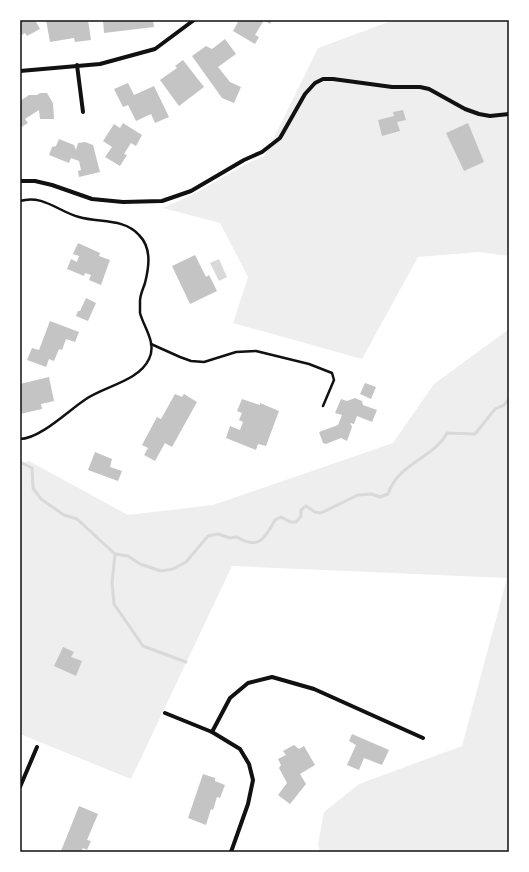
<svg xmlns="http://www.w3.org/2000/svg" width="529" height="872" font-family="Inter,sans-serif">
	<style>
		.green { fill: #eee }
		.water { fill: #d9d9d9 }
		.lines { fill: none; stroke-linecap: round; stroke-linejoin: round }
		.stream { stroke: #d9d9d9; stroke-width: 3 }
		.building { fill: #c4c4c4 }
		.service { stroke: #111; stroke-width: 2.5 }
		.minor { stroke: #111; stroke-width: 4 }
		.neatline { fill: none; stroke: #111; stroke-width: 1.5 }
	</style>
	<rect width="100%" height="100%" fill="#fff"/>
	<!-- green -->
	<g class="green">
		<path d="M 394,20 L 509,20 L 509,256 L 479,252 L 418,257 L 362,359 L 233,323 L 248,277 L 220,223 L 163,208 L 194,194 L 246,164 L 265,156 L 318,48 Z"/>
		<path d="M 509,329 L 509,852 L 320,852 L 318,844 L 324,812 L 359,784 L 462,746 L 507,578 L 232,566 L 131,779 L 20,734 L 20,464 L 29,461 L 128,515 L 213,505 L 393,443 L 434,384 Z"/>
	</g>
	<!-- water -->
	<path class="water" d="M 219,259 L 227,277 L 219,281 L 210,263 Z"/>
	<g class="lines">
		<!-- stream -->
		<g class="stream">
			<path d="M 20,462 L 32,468 L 33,488 L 41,499 L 64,515 L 77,519 L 115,554 L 128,556 L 140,564 L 161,571 L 173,569 L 186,562 L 208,536 L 218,534 L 230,538 L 237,537 C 258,550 265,539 275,520 L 281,517 L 290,522 L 296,522 L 301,516 L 301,510 L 306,506 L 315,512 L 321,513 L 358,495 L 371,494 L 380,497 L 388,494 C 399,462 433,459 447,433 L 475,434 L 495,409 L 504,405 L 509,399"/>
			<path d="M 115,554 L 112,583 L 114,604 L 143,646 L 186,662"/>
		</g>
	</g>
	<!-- building -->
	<g class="building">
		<path d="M 20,20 L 35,20 L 40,29 L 27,36 L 25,33 L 20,36 Z"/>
		<path d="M 46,20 L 88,20 L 91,40 L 75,42 L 74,38 L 50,42 Z"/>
		<path d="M 103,20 L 153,20 L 154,27 L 104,33 Z"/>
		<path d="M 239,20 L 272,20 L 270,24 L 264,20 L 255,35 L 259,37 L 255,44 L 233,31 Z"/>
		<path d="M 225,39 L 236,54 L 218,67 L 230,82 L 241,87 L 234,103 L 222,98 L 192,56 L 206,46 L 212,49 Z"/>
		<path d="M 183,60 L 204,87 L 179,106 L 160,80 L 177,68 L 175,66 Z"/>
		<path d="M 128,83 L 134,95 L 154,86 L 169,117 L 155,123 L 151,114 L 136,121 L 128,105 L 123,107 L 114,89 Z"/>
		<path d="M 40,93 L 47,93 L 53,103 L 54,119 L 40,119 L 39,110 L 25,119 L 28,123 L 20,128 L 20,101 L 29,95 L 37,95 Z"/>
		<path d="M 403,110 L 406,120 L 397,122 L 400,131 L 382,136 L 378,120 L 394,116 L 393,112 Z"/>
		<path d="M 123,123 L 142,135 L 136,146 L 131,143 L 124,154 L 127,155 L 120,166 L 105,157 L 112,147 L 103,141 L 114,124 L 120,128 Z"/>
		<path d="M 468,123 L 484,162 L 464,171 L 446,133 Z"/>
		<path d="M 59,139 L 74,145 L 76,150 L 78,143 L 85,142 L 93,145 L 100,172 L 79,177 L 78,171 L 81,170 L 79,161 L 71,158 L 69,163 L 49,155 L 52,147 L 56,146 Z"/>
		<path d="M 78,243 L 100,253 L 99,256 L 110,260 L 101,285 L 89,280 L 91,275 L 85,273 L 84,276 L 67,269 L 71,259 L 77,262 L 79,256 L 73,254 Z"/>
		<path d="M 195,255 L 206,277 L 209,275 L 217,291 L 190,304 L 172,266 Z"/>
		<path d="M 86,298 L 96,303 L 88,321 L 76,316 L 78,311 L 80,311 Z"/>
		<path d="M 50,321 L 79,332 L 75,342 L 66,339 L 62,350 L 59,349 L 54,361 L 49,359 L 46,367 L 27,360 L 32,348 L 39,350 Z"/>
		<path d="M 49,377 L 54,401 L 41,404 L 42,409 L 20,414 L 20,384 Z"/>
		<path d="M 365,383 L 376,387 L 371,399 L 360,394 Z"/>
		<path d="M 175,394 L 182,397 L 184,394 L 197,402 L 172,447 L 165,443 L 155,461 L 144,455 L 148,448 L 142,445 L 157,417 L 161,419 Z"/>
		<path d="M 355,398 L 362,401 L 363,405 L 377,410 L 372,422 L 357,416 L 354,424 L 350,423 L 352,427 L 347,441 L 341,438 L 326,444 L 323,443 L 319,432 L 338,425 L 342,415 L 335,413 L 341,399 L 347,401 Z"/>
		<path d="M 242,399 L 260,405 L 260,403 L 279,411 L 266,446 L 258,444 L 256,450 L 226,438 L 230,426 L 240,430 L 243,422 L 239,420 L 242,413 L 237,411 Z"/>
		<path d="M 95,452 L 112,459 L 110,467 L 122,471 L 118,481 L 88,470 Z"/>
		<path d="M 63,647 L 74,652 L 71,657 L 82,661 L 76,676 L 54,666 Z"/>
		<path d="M 352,734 L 389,750 L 382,765 L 364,758 L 359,770 L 347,765 L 356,745 L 349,741 Z"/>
		<path d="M 294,745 L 299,749 L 304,746 L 315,765 L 300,774 L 306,784 L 290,804 L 278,795 L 287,783 L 279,768 L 281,765 L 278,759 L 286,755 L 283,751 Z"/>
		<path d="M 203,774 L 215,778 L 215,781 L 225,785 L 220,798 L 217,797 L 213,810 L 211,809 L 206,825 L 188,818 Z"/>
		<path d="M 79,806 L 98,814 L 87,840 L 91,841 L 87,850 L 83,848 L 81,852 L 64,852 L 61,851 Z"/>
	</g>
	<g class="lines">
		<!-- service -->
		<g class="service">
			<path d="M 20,201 C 43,194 59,212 79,217 C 99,223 124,218 139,235 C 152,248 149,267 145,283 C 143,289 140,295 140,301 C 140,304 140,309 140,313 C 144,328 157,343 149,359 C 139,381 105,386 86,399 C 69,410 40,439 20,439"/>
			<path d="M 151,344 L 180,357 L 191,361 L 204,362 L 236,352 L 256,351 L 309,364 L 332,373 L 334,380 L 323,406"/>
		</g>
		<!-- minor -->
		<g class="minor">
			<path d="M 77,65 L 83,112"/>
			<path d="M 20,71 L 100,64 L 155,49 L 194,20"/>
			<path d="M 20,181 L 35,181 L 52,185 L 92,199 L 123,202 L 162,201 L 191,191 L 244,160 L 262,152 L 280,138 L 305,94 L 315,83 L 323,79 L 333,79 L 392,87 L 420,87 L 429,89 L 465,109 L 479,114 L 490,116 L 509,114"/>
			<path d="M 165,713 L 212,732 L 240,749 L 249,764 L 253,780 L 248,804 L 231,852"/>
			<path d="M 212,732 L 230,698 L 248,683 L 272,677 L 314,689 L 423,738"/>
			<path d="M 20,787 L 37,747"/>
		</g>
	</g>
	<!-- border -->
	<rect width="529" height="872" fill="none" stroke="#ffffff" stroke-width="42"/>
	<rect x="21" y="21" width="487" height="830" class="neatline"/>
</svg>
